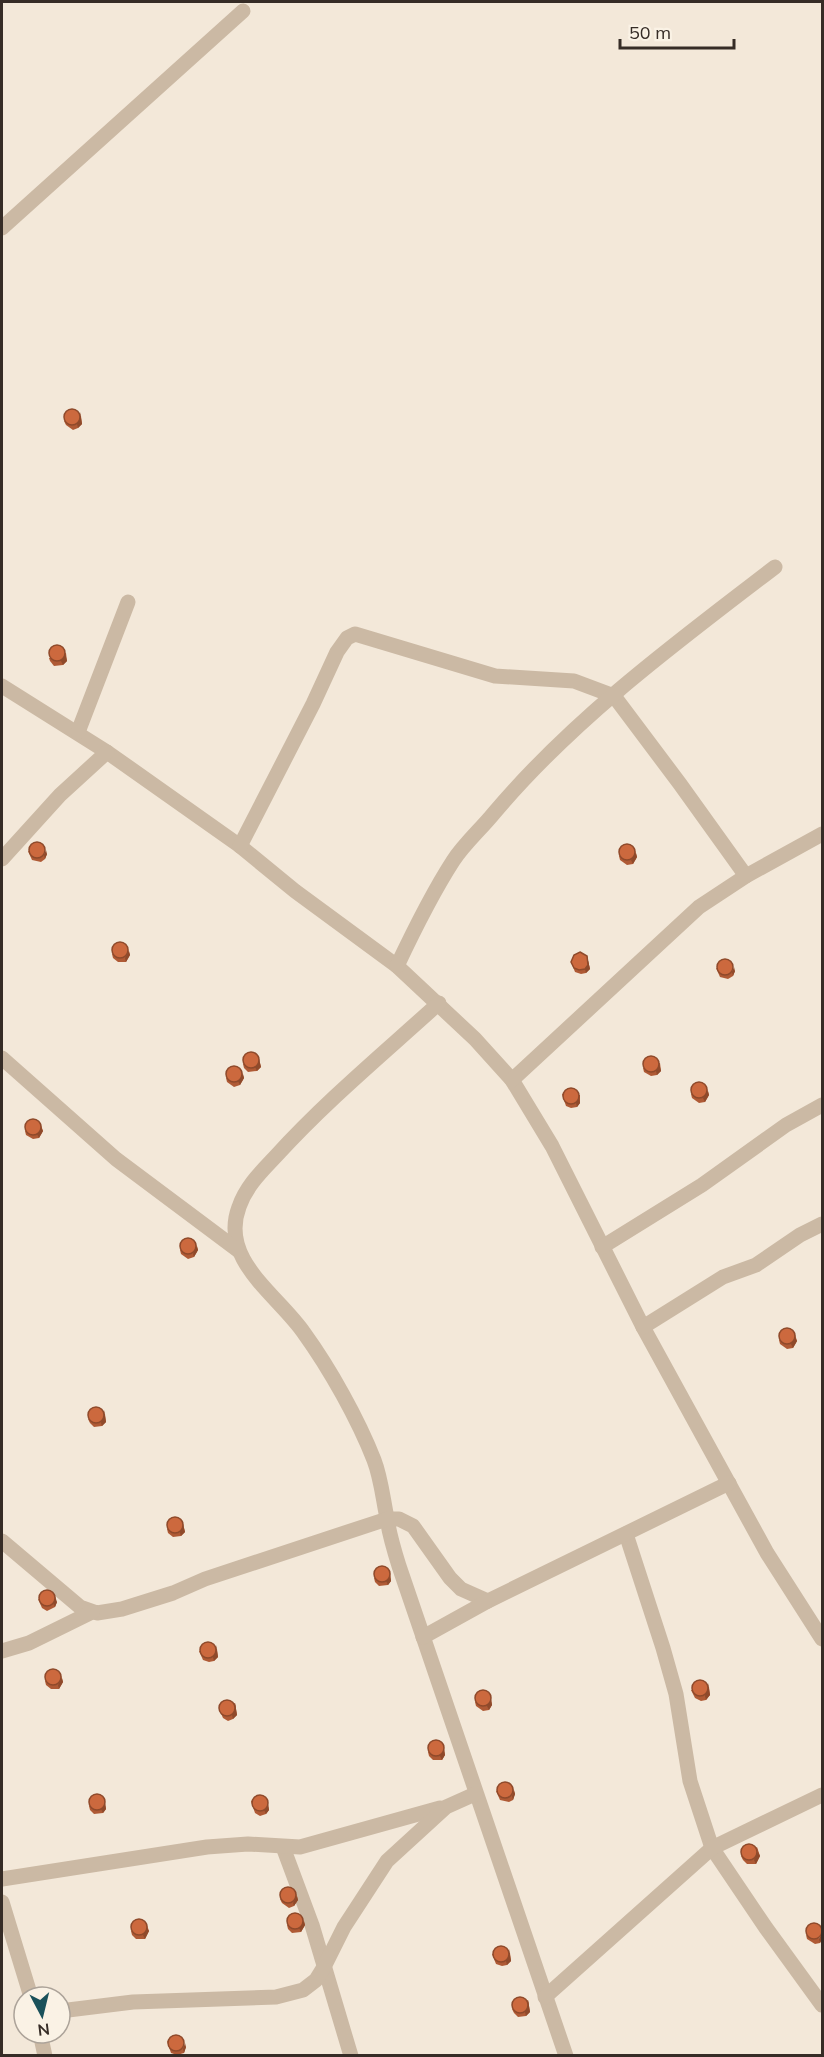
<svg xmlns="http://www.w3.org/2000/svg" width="824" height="2057" font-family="Mulish,sans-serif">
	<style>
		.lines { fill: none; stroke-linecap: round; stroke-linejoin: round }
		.minor { stroke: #cbb9a4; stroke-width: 15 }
		.wall { fill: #af5a35 }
		.shaded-wall { fill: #8f4a2b }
		.building { fill: #cc693e; stroke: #8f4a2b; stroke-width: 1.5 }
	</style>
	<rect width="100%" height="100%" fill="#f3e8d9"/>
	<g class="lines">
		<!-- minor -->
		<g class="minor">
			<path d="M 2,228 L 243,11"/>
			<path d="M 2,686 L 107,752 L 240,846 L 295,891 L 397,966 L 475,1039 L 512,1080 L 552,1146 L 643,1327 L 767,1553 L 822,1639"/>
			<path d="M 78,732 L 128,602"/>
			<path d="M 240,846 L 313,704 L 337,652 L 347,638 L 355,634 L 495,676 L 574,681 L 614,696 L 680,784 L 746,876"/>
			<path d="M 2,859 L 60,795 L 107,752"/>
			<path d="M 397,966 C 414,930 431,895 453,861 C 464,844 481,829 494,813 C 574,718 677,642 775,567"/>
			<path d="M 439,1003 C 384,1053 326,1101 276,1156 C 262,1171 246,1186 239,1207 C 219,1260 278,1295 304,1333 C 330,1369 358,1419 374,1460 C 381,1478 383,1499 387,1518 C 389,1534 394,1550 399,1566 L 566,2056"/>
			<path d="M 2,1058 L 116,1159 L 239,1251"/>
			<path d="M 512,1080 L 699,907 L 746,876 L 822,834"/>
			<path d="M 602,1247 L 702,1185 L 786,1125 L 822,1105"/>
			<path d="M 643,1327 L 723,1277 L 756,1265 L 800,1235 L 822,1224"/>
			<path d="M 626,1534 L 663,1648 L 676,1694 L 690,1781 L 712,1848 L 766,1928 L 822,2005"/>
			<path d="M 2,1541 L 80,1607 L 97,1613 L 122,1609 L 173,1593 L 205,1579 L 387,1519 L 399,1519 L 413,1526 L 450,1578 L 461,1589 L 488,1601"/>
			<path d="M 423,1637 L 488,1601 L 729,1483"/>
			<path d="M 2,1651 L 29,1643 L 92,1612"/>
			<path d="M 283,1847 L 312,1925 L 351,2056"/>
			<path d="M 2,1879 L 207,1847 L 248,1844 L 300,1847 L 440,1808"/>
			<path d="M 2,1902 L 31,1997"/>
			<path d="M 545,1997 L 712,1848 L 822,1795"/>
			<path d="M 60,2011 L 133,2002 L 276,1997 L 303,1990 L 316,1980 L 324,1967 L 344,1927 L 387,1861 L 446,1807 L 475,1794"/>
			<path d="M 40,2033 L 45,2056"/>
		</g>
	</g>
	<!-- wall -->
	<g class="wall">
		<path d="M 81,416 L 82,424 L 78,428 L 73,430 L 66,425 L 64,421 Z"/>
		<path d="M 66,653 L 67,661 L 63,665 L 54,666 L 50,661 L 49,658 Z"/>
		<path d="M 634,847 L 637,857 L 633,864 L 627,865 L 620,860 L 619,856 Z"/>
		<path d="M 28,851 L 47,854 L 45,859 L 41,862 L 32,860 Z"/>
		<path d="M 127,946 L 130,955 L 126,962 L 118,962 L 113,958 L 112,954 Z"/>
		<path d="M 587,956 L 590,969 L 586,973 L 581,974 L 575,972 L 571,962 Z"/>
		<path d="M 716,968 L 735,971 L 733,976 L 728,979 L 720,977 Z"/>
		<path d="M 258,1055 L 261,1067 L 257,1071 L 248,1072 L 244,1068 L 243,1064 Z"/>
		<path d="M 660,1063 L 661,1071 L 657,1075 L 651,1076 L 644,1072 L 643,1068 Z"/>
		<path d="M 241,1069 L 244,1078 L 240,1085 L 234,1087 L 227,1082 L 226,1078 Z"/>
		<path d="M 706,1085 L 709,1095 L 705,1102 L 699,1103 L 692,1098 L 691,1094 Z"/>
		<path d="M 562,1094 L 580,1095 L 580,1103 L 577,1107 L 571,1108 L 566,1106 Z"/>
		<path d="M 40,1122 L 43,1131 L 39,1138 L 33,1139 L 26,1135 L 25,1131 Z"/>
		<path d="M 195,1241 L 198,1250 L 194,1257 L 188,1259 L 181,1254 L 180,1250 Z"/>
		<path d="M 794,1331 L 797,1341 L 793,1348 L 787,1349 L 780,1344 L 779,1340 Z"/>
		<path d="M 105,1414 L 106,1422 L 102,1426 L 94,1427 L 90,1423 L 88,1419 Z"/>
		<path d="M 182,1520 L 185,1532 L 181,1536 L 173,1537 L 168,1533 L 167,1529 Z"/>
		<path d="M 390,1573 L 391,1581 L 388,1585 L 379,1586 L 375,1582 L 374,1578 Z"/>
		<path d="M 38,1599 L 57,1602 L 55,1607 L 47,1611 L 42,1608 Z"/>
		<path d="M 217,1649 L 218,1657 L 214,1661 L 209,1662 L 203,1660 L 199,1651 Z"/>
		<path d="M 60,1672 L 63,1682 L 59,1689 L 51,1689 L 46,1685 L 45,1681 Z"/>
		<path d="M 709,1687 L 710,1695 L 706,1700 L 701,1701 L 695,1698 L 691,1690 Z"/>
		<path d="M 490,1693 L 492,1705 L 489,1710 L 483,1711 L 476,1706 L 475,1702 Z"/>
		<path d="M 235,1703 L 237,1715 L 233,1719 L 228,1721 L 223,1718 L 219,1709 Z"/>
		<path d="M 443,1743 L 445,1755 L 442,1760 L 433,1760 L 429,1756 L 428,1752 Z"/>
		<path d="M 512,1785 L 515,1794 L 513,1800 L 509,1802 L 500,1800 L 496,1791 Z"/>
		<path d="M 104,1797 L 106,1809 L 103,1813 L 94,1814 L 90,1810 L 89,1806 Z"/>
		<path d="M 267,1798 L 269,1810 L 266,1814 L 260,1816 L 255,1813 L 251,1801 Z"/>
		<path d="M 757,1847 L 760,1856 L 756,1864 L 747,1864 L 743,1860 L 741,1856 Z"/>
		<path d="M 295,1890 L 298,1900 L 294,1906 L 289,1908 L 282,1903 L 280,1899 Z"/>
		<path d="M 302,1916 L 305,1925 L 301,1932 L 292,1933 L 288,1929 L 287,1925 Z"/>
		<path d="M 146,1922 L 149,1931 L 145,1939 L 136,1939 L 132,1935 L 131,1931 Z"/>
		<path d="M 806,1935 L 822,1939 L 820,1943 L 815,1944 L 807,1939 Z"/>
		<path d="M 510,1953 L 511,1961 L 507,1965 L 502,1966 L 496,1964 L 492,1954 Z"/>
		<path d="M 528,2000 L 530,2012 L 526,2016 L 518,2017 L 514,2013 L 512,2009 Z"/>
		<path d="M 167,2041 L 186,2047 L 184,2053 L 177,2055 L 171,2053 Z"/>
	</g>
	<!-- shaded-wall -->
	<g class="shaded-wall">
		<path d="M 80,412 L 82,424 L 78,428 L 77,424 Z"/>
		<path d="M 64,649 L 67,661 L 63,665 L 61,661 Z"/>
		<path d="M 46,850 L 47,854 L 45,859 L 44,855 Z"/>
		<path d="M 636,853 L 637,857 L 633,864 L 631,860 Z"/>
		<path d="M 129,951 L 130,955 L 126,962 L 125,958 Z"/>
		<path d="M 587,956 L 590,969 L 586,973 L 585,969 Z"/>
		<path d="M 734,967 L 735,971 L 733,976 L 732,972 Z"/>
		<path d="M 258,1055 L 261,1067 L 257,1071 L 255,1067 Z"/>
		<path d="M 658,1059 L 661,1071 L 657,1075 L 656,1071 Z"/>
		<path d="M 243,1074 L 244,1078 L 240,1085 L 238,1081 Z"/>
		<path d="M 578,1091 L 580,1103 L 577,1107 L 576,1103 Z"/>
		<path d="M 708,1091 L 709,1095 L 705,1102 L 703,1098 Z"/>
		<path d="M 41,1127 L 43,1131 L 39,1138 L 37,1134 Z"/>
		<path d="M 197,1246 L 198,1250 L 194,1257 L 193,1254 Z"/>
		<path d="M 795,1337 L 797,1341 L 793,1348 L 791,1344 Z"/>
		<path d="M 104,1410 L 106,1422 L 102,1426 L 101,1423 Z"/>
		<path d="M 182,1520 L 185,1532 L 181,1536 L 180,1533 Z"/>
		<path d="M 389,1569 L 391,1581 L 388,1585 L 386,1581 Z"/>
		<path d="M 54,1593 L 57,1602 L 55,1607 L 53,1603 Z"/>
		<path d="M 216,1645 L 218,1657 L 214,1661 L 213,1657 Z"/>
		<path d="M 62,1678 L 63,1682 L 59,1689 L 58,1685 Z"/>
		<path d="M 708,1683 L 710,1695 L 706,1700 L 705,1696 Z"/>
		<path d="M 490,1693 L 492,1705 L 489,1710 L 487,1706 Z"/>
		<path d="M 235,1703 L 237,1715 L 233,1719 L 232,1715 Z"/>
		<path d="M 443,1743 L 445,1755 L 442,1760 L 440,1756 Z"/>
		<path d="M 514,1790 L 515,1794 L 513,1800 L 512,1796 Z"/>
		<path d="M 104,1797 L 106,1809 L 103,1813 L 101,1809 Z"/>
		<path d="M 267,1798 L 269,1810 L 266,1814 L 264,1810 Z"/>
		<path d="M 758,1852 L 760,1856 L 756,1864 L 754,1860 Z"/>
		<path d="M 297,1896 L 298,1900 L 294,1906 L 293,1903 Z"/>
		<path d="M 304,1921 L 305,1925 L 301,1932 L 299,1928 Z"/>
		<path d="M 147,1928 L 149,1931 L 145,1939 L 143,1935 Z"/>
		<path d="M 822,1932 L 822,1939 L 820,1943 L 819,1939 Z"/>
		<path d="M 509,1949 L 511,1961 L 507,1965 L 506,1961 Z"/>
		<path d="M 528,2000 L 530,2012 L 526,2016 L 525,2012 Z"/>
		<path d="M 185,2043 L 186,2047 L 184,2053 L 183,2049 Z"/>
	</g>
	<!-- building -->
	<g class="building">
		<circle cx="72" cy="417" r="8"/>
		<circle cx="57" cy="653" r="8"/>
		<circle cx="37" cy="850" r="8"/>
		<circle cx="627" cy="852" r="8"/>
		<circle cx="120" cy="950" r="8"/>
		<path d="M 580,952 L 587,956 L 588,965 L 585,969 L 579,970 L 574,968 L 571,962 L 574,955 Z"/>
		<circle cx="725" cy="967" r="8"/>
		<circle cx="251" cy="1060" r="8"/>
		<circle cx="651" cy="1064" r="8"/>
		<circle cx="234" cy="1074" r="8"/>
		<circle cx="699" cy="1090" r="8"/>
		<circle cx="571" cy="1096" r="8"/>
		<circle cx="33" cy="1127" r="8"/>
		<circle cx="188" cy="1246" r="8"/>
		<circle cx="787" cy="1336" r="8"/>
		<circle cx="96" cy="1415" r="8"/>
		<circle cx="175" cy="1525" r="8"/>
		<circle cx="382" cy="1574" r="8"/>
		<circle cx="47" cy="1598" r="8"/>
		<circle cx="208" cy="1650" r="8"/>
		<circle cx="53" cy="1677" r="8"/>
		<circle cx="700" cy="1688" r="8"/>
		<circle cx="483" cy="1698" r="8"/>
		<circle cx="227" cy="1708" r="8"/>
		<circle cx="436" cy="1748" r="8"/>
		<circle cx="505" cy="1790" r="8"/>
		<circle cx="97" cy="1802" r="8"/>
		<circle cx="260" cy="1803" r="8"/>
		<circle cx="749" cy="1852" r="8"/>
		<circle cx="288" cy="1895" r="8"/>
		<circle cx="295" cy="1921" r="8"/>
		<circle cx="139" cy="1927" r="8"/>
		<circle cx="814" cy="1931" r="8"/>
		<circle cx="501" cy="1954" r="8"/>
		<circle cx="520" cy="2005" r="8"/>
		<circle cx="176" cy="2043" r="8"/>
	</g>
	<!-- border -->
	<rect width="824" height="2057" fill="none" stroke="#362c26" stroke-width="6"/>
	<!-- north arrow -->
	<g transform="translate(42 2015) rotate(173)"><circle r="28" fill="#faf2e5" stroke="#aca399" stroke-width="1.5"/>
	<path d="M0-4.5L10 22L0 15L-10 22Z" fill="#1a515a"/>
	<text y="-9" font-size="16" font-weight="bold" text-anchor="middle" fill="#362c26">N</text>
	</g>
	<!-- scale -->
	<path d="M620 39v9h114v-9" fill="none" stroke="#362c26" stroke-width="3"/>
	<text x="629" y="39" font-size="18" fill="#362c26" stroke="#faf2e5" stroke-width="4.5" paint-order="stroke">50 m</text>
</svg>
